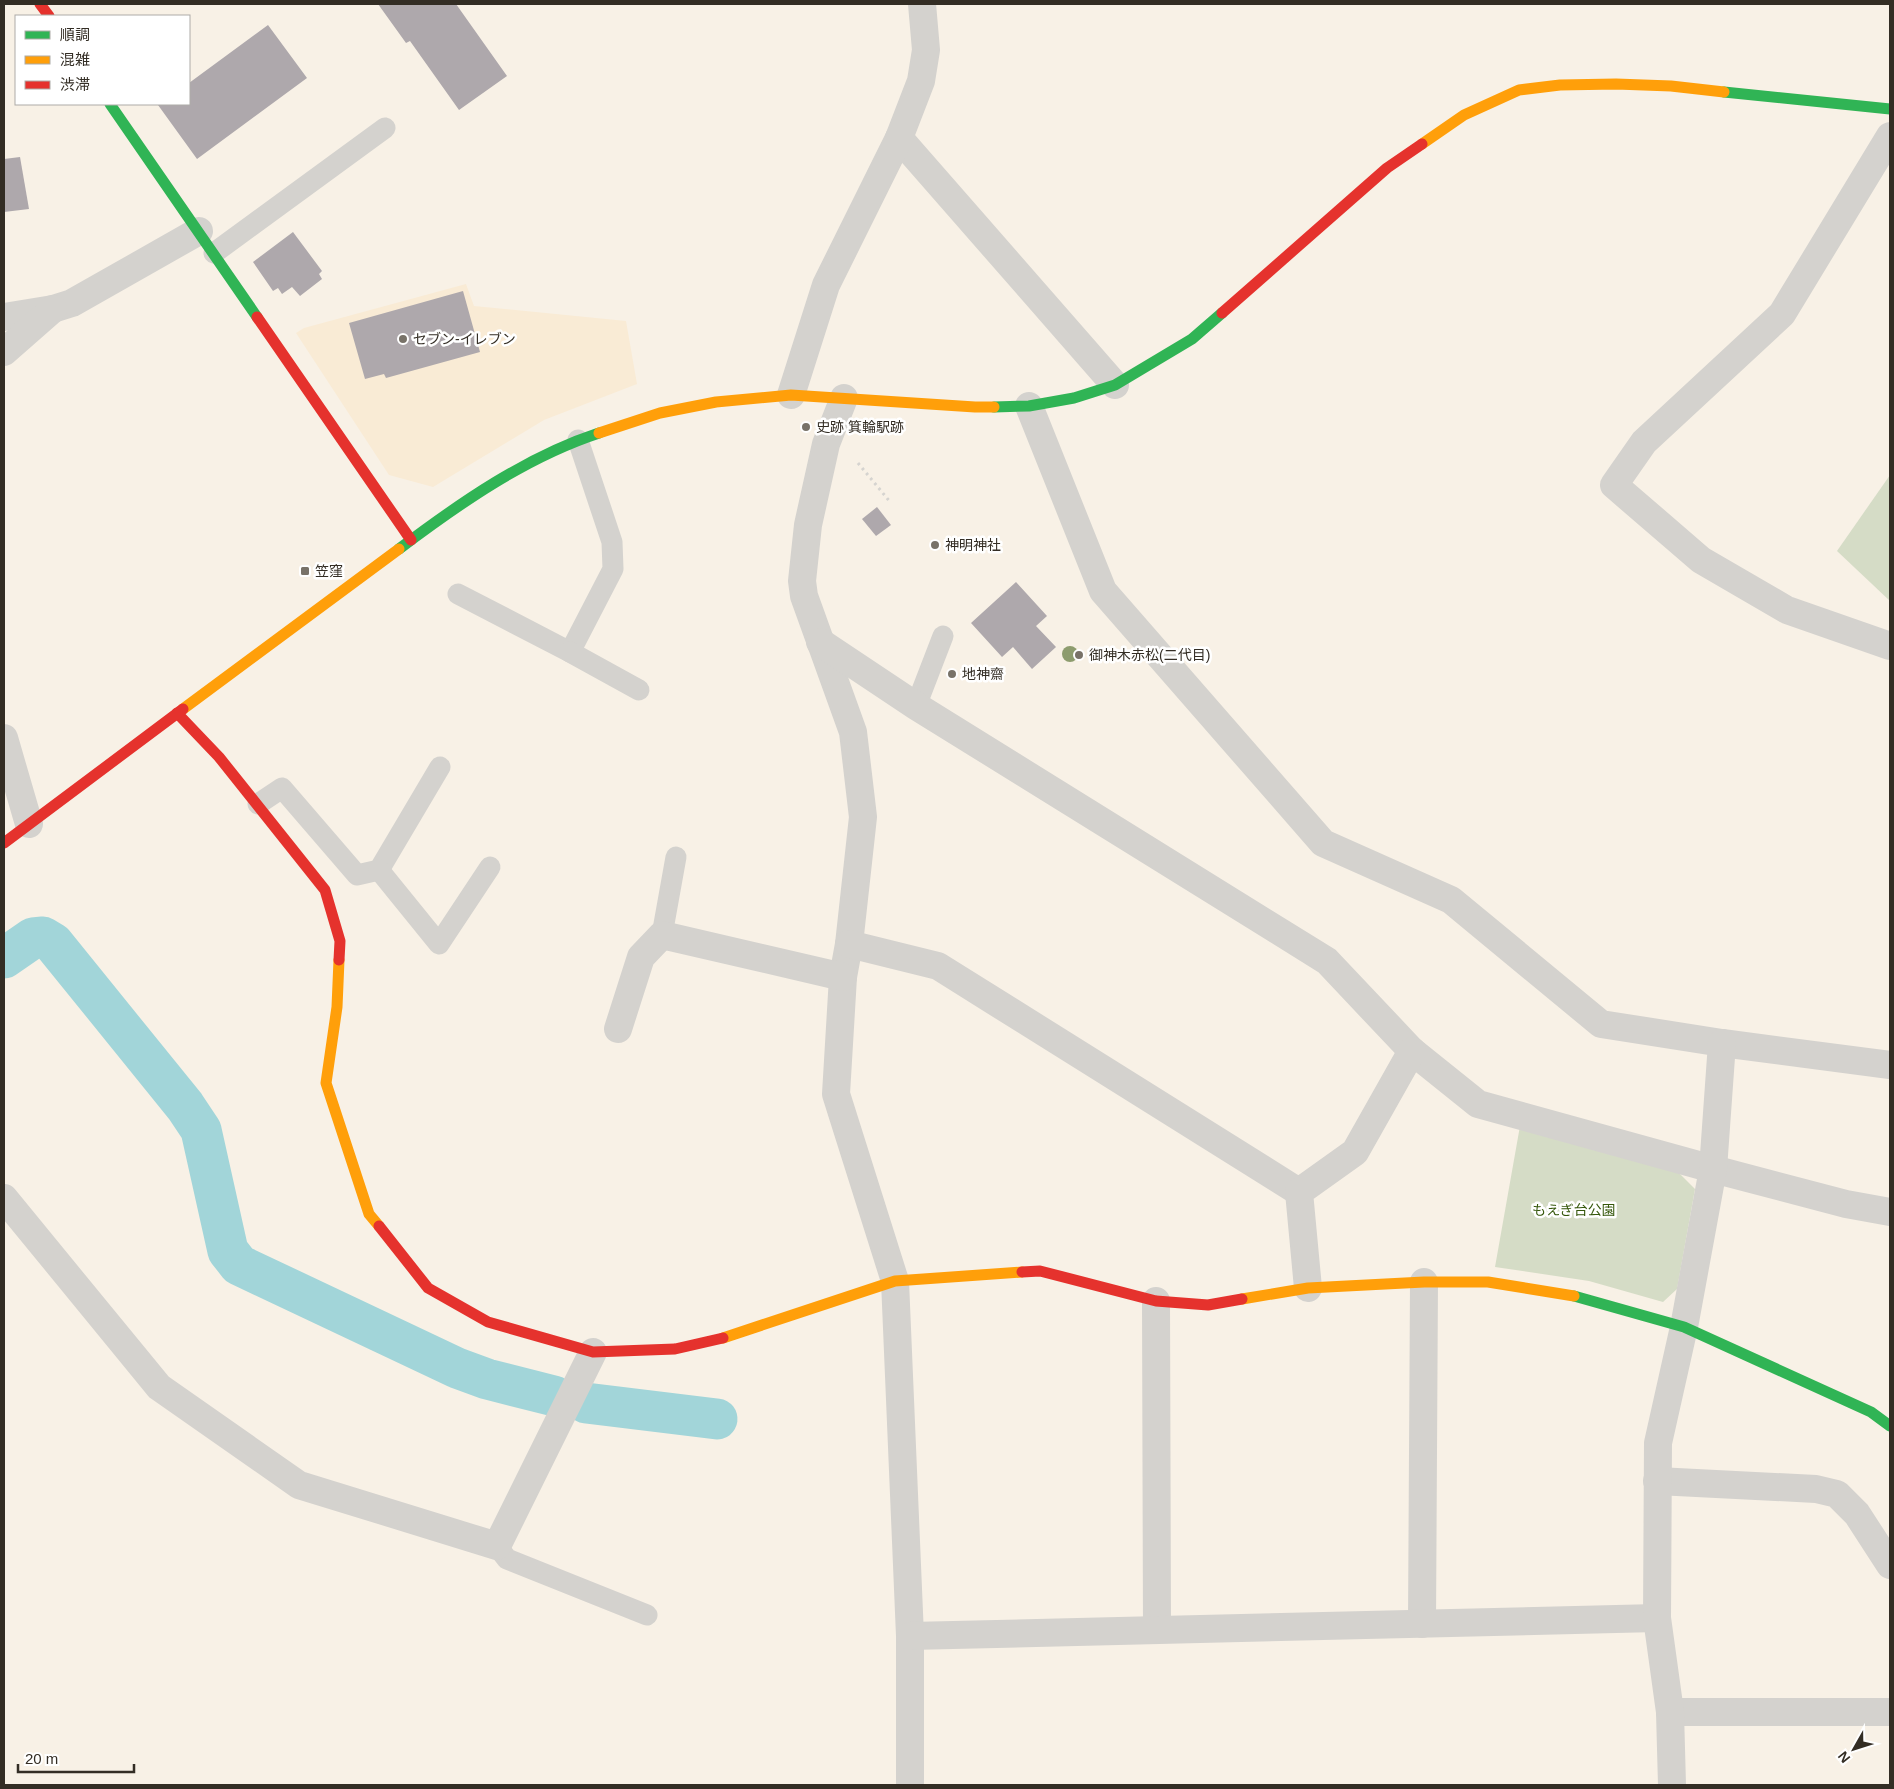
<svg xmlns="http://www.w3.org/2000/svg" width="1894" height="1789" font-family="Arial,'Noto Sans JP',sans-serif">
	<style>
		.built { fill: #f9ebd5 }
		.green { fill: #d5dcc6 }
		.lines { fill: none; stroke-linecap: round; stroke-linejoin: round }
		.canal { stroke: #a2d5d9; stroke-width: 41 }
		.building { fill: #aea8ac }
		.path { stroke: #d6d4d0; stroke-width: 3; stroke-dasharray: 2.5 4; stroke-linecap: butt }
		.lane { stroke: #d4d2ce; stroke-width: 21 }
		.street { stroke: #d4d2ce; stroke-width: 28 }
		.fast { stroke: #30b455; stroke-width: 11 }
		.slow { stroke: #ff9f0a; stroke-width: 11 }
		.jam { stroke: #e5322d; stroke-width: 11 }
		.tree { fill: #8d9c6e }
		.poi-dot { fill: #787268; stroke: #fff; stroke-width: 2 }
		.labels { text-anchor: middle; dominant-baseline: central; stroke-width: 5; stroke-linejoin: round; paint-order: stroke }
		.poi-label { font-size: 14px; fill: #332d24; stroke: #fff; text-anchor: start }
		.park-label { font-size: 14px; fill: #35570b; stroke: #fff }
	</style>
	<rect width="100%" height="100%" fill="#f8f1e6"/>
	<!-- built -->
	<path class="built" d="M 466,284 L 474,306 L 626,321 L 637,384 L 544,420 L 433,487 L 389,475 L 296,333 L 304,328 Z"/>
	<!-- green -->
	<g class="green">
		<path d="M 1890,475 L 1890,601 L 1837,551 Z"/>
		<path d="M 1520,1126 L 1673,1167 L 1695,1189 L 1677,1289 L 1663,1302 L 1589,1281 L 1495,1267 Z"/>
	</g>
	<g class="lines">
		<!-- canal -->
		<g class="canal">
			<path d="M 4,958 L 33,938 L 43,937 L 53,943 L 185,1106 L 201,1130 L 228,1251 L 239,1265 L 457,1368 L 487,1379 L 554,1396"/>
			<path d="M 586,1403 L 717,1419"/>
		</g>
	</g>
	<!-- building -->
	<g class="building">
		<path d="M 378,4 L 456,4 L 507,76 L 459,110 L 410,41 L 406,43 Z"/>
		<path d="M 268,25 L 307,78 L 197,159 L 158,105 L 189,104 L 189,83 Z"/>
		<path d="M 20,157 L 29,209 L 4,212 L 4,159 Z"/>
		<path d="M 293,232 L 322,271 L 319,274 L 322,279 L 300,296 L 292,287 L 282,294 L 278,288 L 273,291 L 253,262 Z"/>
		<path d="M 463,291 L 480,352 L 386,378 L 384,374 L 365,379 L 349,323 Z"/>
		<path d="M 877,507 L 891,525 L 876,536 L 862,519 Z"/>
		<path d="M 1016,582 L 1047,616 L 1036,626 L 1056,647 L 1032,669 L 1013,647 L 1002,657 L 971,623 Z"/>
	</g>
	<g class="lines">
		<!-- path -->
		<path class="path" d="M 858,463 L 891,503"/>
		<!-- lane -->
		<g class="lane">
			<path d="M 214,253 L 385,128"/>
			<path d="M 458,594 L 570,652 L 613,569 L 612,542 L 578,440"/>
			<path d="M 570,652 L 639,690"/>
			<path d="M 916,706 L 943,636"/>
			<path d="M 258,804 L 282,788 L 357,875 L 379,870 L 440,767"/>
			<path d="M 379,870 L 439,944 L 490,867"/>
			<path d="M 662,935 L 676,857"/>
			<path d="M 497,1546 L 507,1559 L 647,1615"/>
		</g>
		<!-- street -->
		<g class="street">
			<path d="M 1890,136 L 1782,314 L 1644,442 L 1614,485 L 1701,560 L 1787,610 L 1890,646"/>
			<path d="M 899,138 L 1115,385"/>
			<path d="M 4,317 L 53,309 L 72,303 L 199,231"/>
			<path d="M 4,352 L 53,309"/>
			<path d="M 791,395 L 826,285 L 899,138 L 921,81 L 926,50 L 922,4"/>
			<path d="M 844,398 L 826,444 L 808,525 L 802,581 L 804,596 L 853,732 L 863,817 L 849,944 L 843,977 L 836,1094 L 895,1281 L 910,1636 L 910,1785"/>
			<path d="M 1029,406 L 1103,591 L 1323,843 L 1451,900 L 1601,1024 L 1722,1043 L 1890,1065"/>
			<path d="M 820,642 L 916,706 L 1327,961 L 1412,1051 L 1478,1104 L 1713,1169 L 1846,1204 L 1890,1212"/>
			<path d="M 4,738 L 29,824"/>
			<path d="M 849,944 L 938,966 L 1299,1192"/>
			<path d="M 618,1029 L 641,957 L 662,935 L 843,977"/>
			<path d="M 4,1198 L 159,1387 L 299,1485 L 497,1546 L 593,1352"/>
			<path d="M 1308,1288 L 1299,1192 L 1355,1152 L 1412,1051"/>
			<path d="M 1156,1301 L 1157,1630"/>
			<path d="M 1657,1481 L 1816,1489 L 1837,1494 L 1857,1514 L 1890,1565"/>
			<path d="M 1422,1624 L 1424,1282"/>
			<path d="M 910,1636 L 1657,1618"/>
			<path d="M 1670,1712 L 1890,1712"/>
			<path d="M 1672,1785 L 1670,1712 L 1657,1618 L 1658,1443 L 1684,1327 L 1713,1169 L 1722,1043"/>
		</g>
		<!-- fast -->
		<g class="fast">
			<path d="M 1724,92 L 1890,109"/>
			<path d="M 110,104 L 257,317"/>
			<path d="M 994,407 L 1029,406 L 1074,398 L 1115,385 L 1192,339 L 1222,313"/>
			<path d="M 399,549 C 460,503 526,457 599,433"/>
			<path d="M 1574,1296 L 1684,1327 L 1871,1412 L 1890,1426"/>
		</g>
		<!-- slow -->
		<g class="slow">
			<path d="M 1422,144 L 1464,115 L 1519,90 L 1560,85 L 1616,84 L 1671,86 L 1724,92"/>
			<path d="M 599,433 L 660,413 L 716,402 L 791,395 L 975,407 L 994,407"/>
			<path d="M 183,709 L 399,549"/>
			<path d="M 339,960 L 337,1007 L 326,1083 L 369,1214 L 379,1226"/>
			<path d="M 1242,1299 L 1308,1288 L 1424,1282 L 1488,1282 L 1574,1296"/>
			<path d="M 723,1338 L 895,1281 L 1022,1272"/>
		</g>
		<!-- jam -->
		<g class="jam">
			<path d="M 40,4 L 49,16"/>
			<path d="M 1222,313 L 1387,168 L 1422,144"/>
			<path d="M 257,317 L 411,540"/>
			<path d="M 177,713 L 219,757 L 325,890 L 340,941 L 339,960"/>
			<path d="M 4,843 L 183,709"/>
			<path d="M 379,1226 L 428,1288 L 488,1322 L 593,1352 L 675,1349 L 723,1338"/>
			<path d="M 1022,1272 L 1040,1271 L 1156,1301 L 1208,1305 L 1242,1299"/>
		</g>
	</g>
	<!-- trees -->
	<circle class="tree" cx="1070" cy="654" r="8"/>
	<!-- markers -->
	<g class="poi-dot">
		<circle cx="403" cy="339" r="5"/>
		<circle cx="806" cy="427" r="5"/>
		<circle cx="935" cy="545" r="5"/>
		<rect x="300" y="566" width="10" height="10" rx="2.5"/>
		<circle cx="1079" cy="655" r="5"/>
		<circle cx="952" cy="674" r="5"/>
	</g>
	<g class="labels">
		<!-- poi labels -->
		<g class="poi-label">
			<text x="413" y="339">セブン-イレブン</text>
			<text x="816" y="427">史跡 箕輪駅跡</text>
			<text x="945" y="545">神明神社</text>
			<text x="315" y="571">笠窪</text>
			<text x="1089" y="655">御神木赤松(二代目)</text>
			<text x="962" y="674">地神齋</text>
		</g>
		<!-- park labels -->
		<g class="park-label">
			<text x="1574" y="1210">もえぎ台公園</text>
		</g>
	</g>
	<!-- border -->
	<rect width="1894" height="1789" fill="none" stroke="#332d24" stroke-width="10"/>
	<!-- legend -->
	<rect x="15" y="15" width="175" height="90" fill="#ffffff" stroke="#adaba7"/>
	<rect x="25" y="31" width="25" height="8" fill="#30b455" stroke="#adaba7"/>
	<text x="60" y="40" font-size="15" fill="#332d24">順調</text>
	<rect x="25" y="56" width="25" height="8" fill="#ff9f0a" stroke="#adaba7"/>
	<text x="60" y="65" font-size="15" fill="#332d24">混雑</text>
	<rect x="25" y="81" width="25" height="8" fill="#e5322d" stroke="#adaba7"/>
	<text x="60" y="90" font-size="15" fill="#332d24">渋滞</text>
	<!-- north arrow -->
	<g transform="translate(1854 1749) rotate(231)" stroke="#ffffff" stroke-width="4" paint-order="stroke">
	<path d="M0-4L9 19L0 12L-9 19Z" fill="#332d24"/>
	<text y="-8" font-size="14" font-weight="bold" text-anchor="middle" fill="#332d24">N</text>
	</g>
	<!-- scale -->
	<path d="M18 1764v8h116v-8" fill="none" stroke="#332d24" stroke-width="2.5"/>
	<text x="25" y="1764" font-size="15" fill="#332d24" stroke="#ffffff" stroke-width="4" paint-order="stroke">20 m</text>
</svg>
